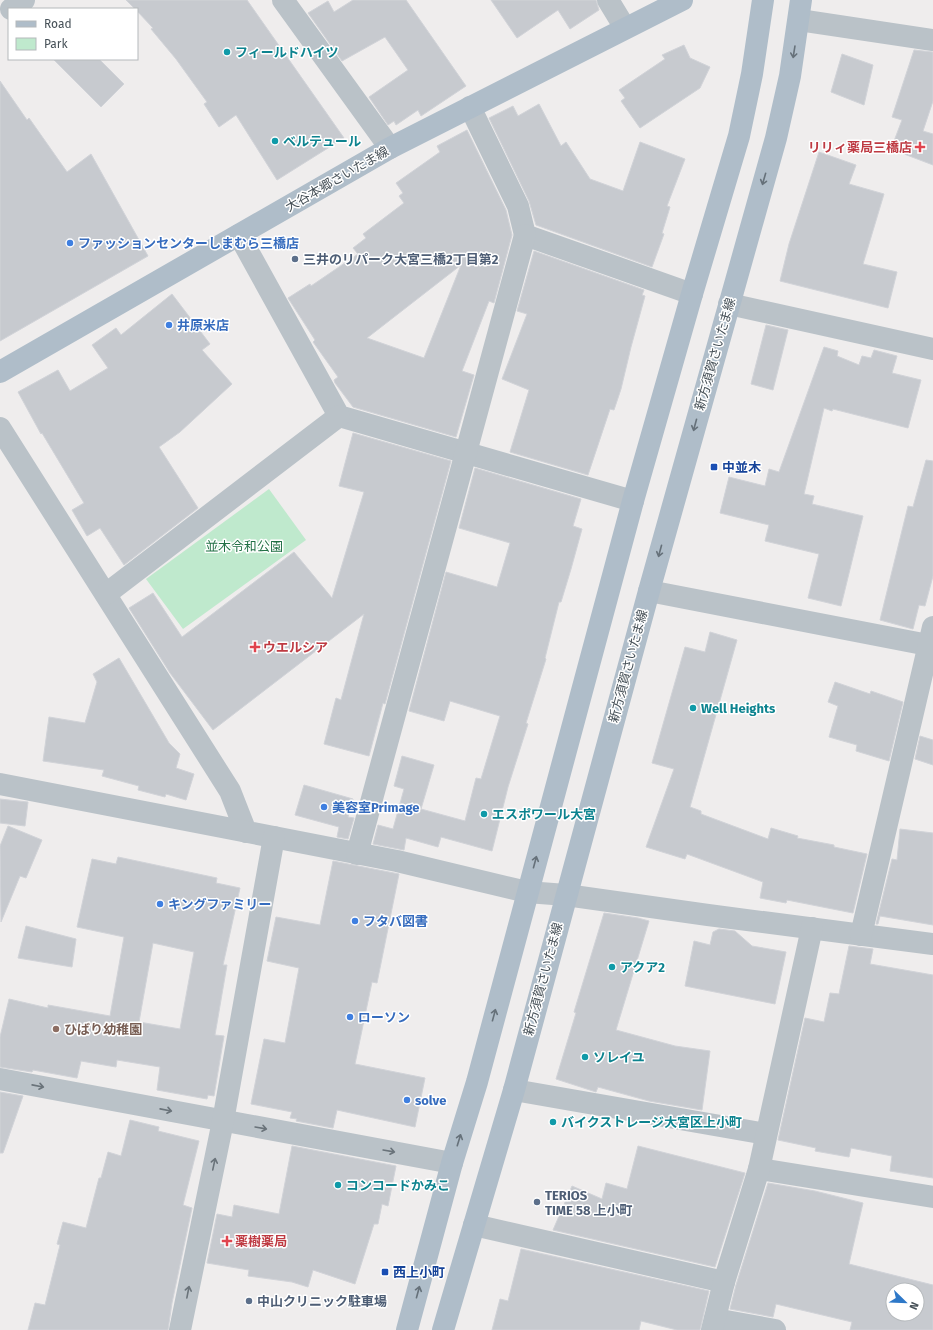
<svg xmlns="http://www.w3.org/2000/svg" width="933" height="1330" font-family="'Fira Sans','Noto Sans JP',sans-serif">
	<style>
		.green { fill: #bfe9cd }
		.building { fill: #c7cacf; stroke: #d1d3d8; fill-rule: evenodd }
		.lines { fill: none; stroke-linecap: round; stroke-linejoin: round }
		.minor { stroke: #bac2c8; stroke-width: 22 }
		.major { stroke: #afbdc9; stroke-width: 22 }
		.oneway { stroke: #66717a }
		.oneway2 { stroke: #6a737a }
		.culture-dot { fill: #0f9aa8; stroke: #fff; stroke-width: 1.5 }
		.health-dot { fill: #e0444e; stroke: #fff; stroke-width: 1.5 }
		.shop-dot { fill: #3f7fe0; stroke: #fff; stroke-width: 1.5 }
		.service-dot { fill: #5c6f8a; stroke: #fff; stroke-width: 1.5 }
		.transit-dot { fill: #1a4fb4; stroke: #fff; stroke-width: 1.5 }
		.education-dot { fill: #8d6e63; stroke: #fff; stroke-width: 1.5 }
		.labels { text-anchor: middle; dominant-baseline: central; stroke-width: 3; stroke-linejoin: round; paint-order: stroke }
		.culture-label { font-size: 13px; font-weight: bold; fill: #0d838f; stroke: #fff; text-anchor: start }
		.health-label { font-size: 13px; font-weight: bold; fill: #be3a42; stroke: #fff; text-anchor: start }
		.street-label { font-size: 13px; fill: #475158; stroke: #fff }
		.shop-label { font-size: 13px; font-weight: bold; fill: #366cbe; stroke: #fff; text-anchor: start }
		.service-label { font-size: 13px; font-weight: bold; fill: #4e5e75; stroke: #fff; text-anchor: start }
		.transit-label { font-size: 13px; font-weight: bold; fill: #164399; stroke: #fff; text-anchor: start }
		.park-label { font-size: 13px; fill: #217045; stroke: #fff }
		.education-label { font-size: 13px; font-weight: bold; fill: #785e54; stroke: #fff; text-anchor: start }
	</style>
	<rect width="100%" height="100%" fill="#efeded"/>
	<!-- green -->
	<path class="green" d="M 269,489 L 306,540 L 183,629 L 146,579 Z"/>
	<!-- building -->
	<g class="building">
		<path d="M 126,0 L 247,0 L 344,138 L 277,180 L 236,115 L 219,127 L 204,104 L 207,102 L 176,59 L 151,29 L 153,28 L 137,11 L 137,9 L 135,9 Z"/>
		<path d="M 353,0 L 406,0 L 466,86 L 421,116 L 418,110 L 396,125 L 394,121 L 388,125 L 369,97 L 408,70 L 385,37 L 342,61 L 308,13 L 328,1 L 334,12 Z"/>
		<path d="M 491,0 L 596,0 L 599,10 L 570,29 L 558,10 L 517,38 Z"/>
		<path d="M 684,45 L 690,58 L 710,67 L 700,88 L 640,128 L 621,101 L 625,98 L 619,90 L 665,59 L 662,55 Z"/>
		<path d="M 914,50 L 933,52 L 933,101 L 923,131 L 933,134 L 933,165 L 891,149 L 902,120 L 892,117 Z"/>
		<path d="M 842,54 L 873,65 L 864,105 L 831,92 Z"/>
		<path d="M 53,59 L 99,59 L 124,84 L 101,107 Z"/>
		<path d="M 0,81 L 27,120 L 29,118 L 67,172 L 91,154 L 148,256 L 0,341 Z"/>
		<path d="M 539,104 L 561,146 L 566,142 L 590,179 L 623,191 L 640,142 L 685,159 L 667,206 L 670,207 L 662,233 L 664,234 L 652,267 L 536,225 L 529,201 L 489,118 L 513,106 L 518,116 Z"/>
		<path d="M 467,130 L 506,210 L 512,235 L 494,303 L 489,301 L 462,371 L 474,375 L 456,437 L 353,407 L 335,383 L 334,380 L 338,377 L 313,342 L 315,340 L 288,298 L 310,284 L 311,286 L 358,254 L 353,248 L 366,238 L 363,234 L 404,203 L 399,196 L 403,193 L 396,183 L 440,152 L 437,146 ZM 461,265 L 424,358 L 367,338 Z"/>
		<path d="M 819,152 L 856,165 L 849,184 L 884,194 L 863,264 L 897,272 L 888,308 L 780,281 L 789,244 Z"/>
		<path d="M 534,251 L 644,290 L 642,295 L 645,296 L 631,347 L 621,389 L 614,410 L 610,409 L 588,475 L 510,452 L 529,390 L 502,379 L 527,314 L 517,311 Z"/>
		<path d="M 172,294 L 210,344 L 202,350 L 232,384 L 180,432 L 159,447 L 198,508 L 124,565 L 100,528 L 87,536 L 72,510 L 84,503 L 42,433 L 41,434 L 18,392 L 58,370 L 70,391 L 108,368 L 92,345 L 116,328 L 121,335 Z"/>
		<path d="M 766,325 L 788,330 L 773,390 L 751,384 Z"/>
		<path d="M 824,347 L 838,351 L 837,356 L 859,365 L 862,356 L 871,358 L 874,350 L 897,356 L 892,373 L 921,380 L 908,428 L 833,409 L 832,411 L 824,408 L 804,494 L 814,496 L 812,504 L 863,516 L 841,606 L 808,598 L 819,554 L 765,541 L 769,525 L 720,513 L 729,477 L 765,486 L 769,469 L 779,472 Z"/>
		<path d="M 353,433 L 451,461 L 385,704 L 383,703 L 369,756 L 324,744 L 336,698 L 341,700 L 364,614 L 213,730 L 170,673 L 129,608 L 153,593 L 182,637 L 294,552 L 332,598 L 364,492 L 339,486 Z"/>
		<path d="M 926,460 L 933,461 L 933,576 L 925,606 L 919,605 L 913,629 L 880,620 L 908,506 L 913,507 Z"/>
		<path d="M 475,468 L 581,499 L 573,526 L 582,529 L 571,569 L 561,602 L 559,602 L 545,658 L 546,659 L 526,723 L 528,724 L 508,787 L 492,851 L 441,837 L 438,847 L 406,838 L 404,850 L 373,844 L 378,825 L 393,829 L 404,789 L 394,786 L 402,756 L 434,765 L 421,809 L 465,821 L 476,778 L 481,779 L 500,716 L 450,701 L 444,721 L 409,711 L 446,572 L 497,587 L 510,543 L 459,528 Z"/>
		<path d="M 710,632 L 737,640 L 690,807 L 701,811 L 701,814 L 768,839 L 771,828 L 798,836 L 797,838 L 834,845 L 834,847 L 867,854 L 853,913 L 787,900 L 786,903 L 760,898 L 763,882 L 687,854 L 685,859 L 646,847 L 674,769 L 652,763 L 685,647 L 705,652 Z"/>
		<path d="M 119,658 L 169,743 L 180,754 L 176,768 L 194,774 L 186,800 L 166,794 L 165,797 L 138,790 L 139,786 L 102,776 L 104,770 L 43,761 L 49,717 L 85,723 L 97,682 L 93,674 Z"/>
		<path d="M 835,682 L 870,694 L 871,691 L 903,702 L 889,761 L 856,751 L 857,745 L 829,737 L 838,706 L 828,702 Z"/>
		<path d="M 920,736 L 933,740 L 933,765 L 915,759 Z"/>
		<path d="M 304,785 L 353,799 L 348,817 L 354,818 L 348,839 L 337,837 L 339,827 L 295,815 Z"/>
		<path d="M 0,799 L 28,802 L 25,826 L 0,823 Z"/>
		<path d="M 8,826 L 42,840 L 26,878 L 20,876 L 1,922 L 0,846 Z"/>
		<path d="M 900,829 L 933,833 L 933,925 L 880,916 L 878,924 L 876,924 L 892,859 L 897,860 Z"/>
		<path d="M 118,857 L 217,878 L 216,883 L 240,888 L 223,965 L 227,965 L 215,1035 L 224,1036 L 214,1096 L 208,1095 L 207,1099 L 157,1090 L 160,1067 L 117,1060 L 116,1067 L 81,1061 L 77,1078 L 33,1070 L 32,1072 L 0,1067 L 0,1037 L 9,999 L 48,1008 L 48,1005 L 110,1016 L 124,937 L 77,927 L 92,859 L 116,864 ZM 153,943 L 194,952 L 180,1029 L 139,1022 Z"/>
		<path d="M 333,861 L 399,874 L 377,983 L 372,982 L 355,1064 L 425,1078 L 415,1127 L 337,1110 L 333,1128 L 296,1121 L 297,1119 L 290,1118 L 292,1112 L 251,1104 L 264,1039 L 285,1043 L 299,968 L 267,961 L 276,917 L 320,925 Z"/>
		<path d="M 604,913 L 638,918 L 649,921 L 616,1030 L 675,1046 L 710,1051 L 702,1110 L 649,1101 L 598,1087 L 596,1092 L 556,1079 L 576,1013 L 574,1012 Z"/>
		<path d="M 26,926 L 76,939 L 72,967 L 18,958 Z"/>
		<path d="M 719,929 L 735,931 L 752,946 L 786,952 L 775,1004 L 685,986 L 694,941 L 710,945 L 713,932 Z"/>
		<path d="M 849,946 L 873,949 L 870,964 L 933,975 L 933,1178 L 890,1171 L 892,1156 L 851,1148 L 849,1157 L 815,1151 L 816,1148 L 778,1140 L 805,1018 L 824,1022 L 830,993 L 839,994 Z"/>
		<path d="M 0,1092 L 23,1096 L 3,1153 L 0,1153 Z"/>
		<path d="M 130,1120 L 159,1127 L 158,1131 L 199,1141 L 183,1205 L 192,1208 L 172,1303 L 168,1330 L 28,1330 L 35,1303 L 45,1305 L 60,1245 L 57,1244 L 63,1222 L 86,1228 L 99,1178 L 101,1178 L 108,1152 L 121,1156 Z"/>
		<path d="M 292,1146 L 396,1166 L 388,1206 L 382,1204 L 378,1224 L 374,1224 L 355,1284 L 313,1270 L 308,1287 L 292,1282 L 248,1276 L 249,1270 L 207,1263 L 217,1214 L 232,1217 L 234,1205 L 279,1214 Z"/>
		<path d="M 638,1146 L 745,1173 L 715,1267 L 553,1230 L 572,1186 L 602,1199 L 606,1183 L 627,1189 Z"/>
		<path d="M 768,1183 L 815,1191 L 863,1203 L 849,1264 L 933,1285 L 933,1330 L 850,1330 L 852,1322 L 776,1304 L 773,1317 L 730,1309 L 736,1285 ZM 893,1290 L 917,1290 L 917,1314 L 893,1314 Z"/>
		<path d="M 521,1249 L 709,1291 L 700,1330 L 677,1330 L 641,1321 L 639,1330 L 492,1330 L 500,1299 L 508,1301 Z"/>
	</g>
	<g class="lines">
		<!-- minor -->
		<g class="minor">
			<path d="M 283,0 L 390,148"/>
			<path d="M 608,0 L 625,28"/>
			<path d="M 11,9 L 24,0"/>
			<path d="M 799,20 L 933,40"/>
			<path d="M 470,107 L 518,206 L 525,235 L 692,294"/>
			<path d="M 239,235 L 339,416 L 633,501"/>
			<path d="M 729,304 L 933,349"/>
			<path d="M 0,428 L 230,791 L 246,832"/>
			<path d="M 649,591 L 933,646"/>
			<path d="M 106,594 L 339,416"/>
			<path d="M 0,784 L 397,861 L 527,892 L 566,895 L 708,915 L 933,944"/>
			<path d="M 357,854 L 525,235"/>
			<path d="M 861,935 L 933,627"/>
			<path d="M 0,1079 L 452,1163"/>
			<path d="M 514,1090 L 766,1134"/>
			<path d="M 759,1169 L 933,1197"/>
			<path d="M 474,1225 L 724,1282"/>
			<path d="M 715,1319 L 775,1330"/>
			<path d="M 180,1330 L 223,1121 L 274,837"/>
			<path d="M 712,1330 L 724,1282 L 759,1169 L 812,928"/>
		</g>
		<!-- major -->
		<g class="major">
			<path d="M 0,372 L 390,148 L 682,0"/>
			<path d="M 407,1330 L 452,1163 L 477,1082 L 633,501 L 692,294 L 739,136 L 752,74 L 763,0"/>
			<path d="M 443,1330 L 514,1090 L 649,591 L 776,138 L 790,76 L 801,0"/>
		</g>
	</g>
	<!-- one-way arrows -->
	<defs><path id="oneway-shaft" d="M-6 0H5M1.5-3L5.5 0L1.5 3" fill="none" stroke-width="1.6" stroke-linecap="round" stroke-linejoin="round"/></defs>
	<g class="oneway">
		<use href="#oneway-shaft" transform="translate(794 52) rotate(99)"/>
		<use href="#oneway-shaft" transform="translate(764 179) rotate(106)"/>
		<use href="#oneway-shaft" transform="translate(695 425) rotate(105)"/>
		<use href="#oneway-shaft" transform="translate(660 551) rotate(105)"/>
		<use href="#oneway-shaft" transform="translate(535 862) rotate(-75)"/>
		<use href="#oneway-shaft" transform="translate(494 1015) rotate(-75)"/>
		<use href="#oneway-shaft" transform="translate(459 1140) rotate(-73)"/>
		<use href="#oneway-shaft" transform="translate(418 1292) rotate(-75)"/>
	</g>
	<g class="oneway2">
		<use href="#oneway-shaft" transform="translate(38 1086) rotate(11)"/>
		<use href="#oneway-shaft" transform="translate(166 1110) rotate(11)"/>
		<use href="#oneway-shaft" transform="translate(261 1128) rotate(10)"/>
		<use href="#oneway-shaft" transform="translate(389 1151) rotate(10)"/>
		<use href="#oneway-shaft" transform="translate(214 1164) rotate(-78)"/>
		<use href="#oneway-shaft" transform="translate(188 1292) rotate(-79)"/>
	</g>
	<!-- markers -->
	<g class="culture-dot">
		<circle cx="227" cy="52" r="4"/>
		<circle cx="275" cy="141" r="4"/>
		<circle cx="693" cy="708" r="4"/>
		<circle cx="484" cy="814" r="4"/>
		<circle cx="612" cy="967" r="4"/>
		<circle cx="585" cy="1057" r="4"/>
		<circle cx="553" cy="1122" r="4"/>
		<circle cx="338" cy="1185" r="4"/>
	</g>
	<g class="health-dot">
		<path d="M918 141h4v4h4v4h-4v4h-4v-4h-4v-4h4z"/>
		<path d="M253 641h4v4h4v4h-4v4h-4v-4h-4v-4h4z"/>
		<path d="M225 1235h4v4h4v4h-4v4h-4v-4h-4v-4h4z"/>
	</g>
	<g class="shop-dot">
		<circle cx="70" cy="243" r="4"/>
		<circle cx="169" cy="325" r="4"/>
		<circle cx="324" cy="807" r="4"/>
		<circle cx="160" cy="904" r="4"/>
		<circle cx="355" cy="921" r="4"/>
		<circle cx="350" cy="1017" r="4"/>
		<circle cx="407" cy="1100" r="4"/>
	</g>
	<g class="service-dot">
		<circle cx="295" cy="259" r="4"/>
		<circle cx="537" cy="1202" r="4"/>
		<circle cx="249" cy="1301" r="4"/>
	</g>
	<g class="transit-dot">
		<rect x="710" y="463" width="8" height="8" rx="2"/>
		<rect x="381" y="1268" width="8" height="8" rx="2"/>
	</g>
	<circle class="education-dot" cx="56" cy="1029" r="4"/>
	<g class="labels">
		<!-- culture labels -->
		<g class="culture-label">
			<text x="235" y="52">フィールドハイツ</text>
			<text x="283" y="141">ベルテュール</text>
			<text x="701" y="708">Well Heights</text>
			<text x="492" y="814">エスポワール大宮</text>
			<text x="620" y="967">アクア2</text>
			<text x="593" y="1057">ソレイユ</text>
			<text x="561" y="1122">バイクストレージ大宮区上小町</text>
			<text x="346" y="1185">コンコードかみこ</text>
		</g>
		<!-- health labels -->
		<g class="health-label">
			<text x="912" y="147" text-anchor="end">リリィ薬局三橋店</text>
			<text x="263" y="647">ウエルシア</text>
			<text x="235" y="1241">薬樹薬局</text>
		</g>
		<!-- street labels -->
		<g class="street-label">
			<text transform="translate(337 179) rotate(-30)">大谷本郷さいたま線</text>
			<text transform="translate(715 354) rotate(-74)">新方須賀さいたま線</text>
			<text transform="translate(628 666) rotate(-75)">新方須賀さいたま線</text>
			<text transform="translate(543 979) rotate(-75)">新方須賀さいたま線</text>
		</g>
		<!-- shop labels -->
		<g class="shop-label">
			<text x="78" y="243">ファッションセンターしまむら三橋店</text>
			<text x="177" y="325">井原米店</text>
			<text x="332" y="807">美容室Primage</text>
			<text x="168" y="904">キングファミリー</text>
			<text x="363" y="921">フタバ図書</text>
			<text x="358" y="1017">ローソン</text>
			<text x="415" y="1100">solve</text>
		</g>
		<!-- service labels -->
		<g class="service-label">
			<text x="303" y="259">三井のリパーク大宮三橋2丁目第2</text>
			<text x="545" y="1195">TERIOS<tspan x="545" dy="15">TIME 58 上小町</tspan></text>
			<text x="257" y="1301">中山クリニック駐車場</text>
		</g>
		<!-- transit labels -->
		<g class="transit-label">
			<text x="722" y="467">中並木</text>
			<text x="393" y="1272">西上小町</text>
		</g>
		<!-- park labels -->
		<g class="park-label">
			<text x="244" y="546">並木令和公園</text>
		</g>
		<!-- education labels -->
		<g class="education-label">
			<text x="64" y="1029">ひばり幼稚園</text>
		</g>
	</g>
	<!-- legend -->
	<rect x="8" y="8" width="130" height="52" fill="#ffffff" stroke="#b5b9bc"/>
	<rect x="16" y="21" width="20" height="6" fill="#afbdc9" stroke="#b5b9bc"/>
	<text x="44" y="28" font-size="12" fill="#475158">Road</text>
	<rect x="16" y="38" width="20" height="12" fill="#bfe9cd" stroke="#b5b9bc"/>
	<text x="44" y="48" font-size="12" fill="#475158">Park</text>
	<!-- north arrow -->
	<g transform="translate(905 1302) rotate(113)"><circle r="19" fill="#ffffff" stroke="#b5b9bc"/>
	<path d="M0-3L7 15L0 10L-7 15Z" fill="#2e78c8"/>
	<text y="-6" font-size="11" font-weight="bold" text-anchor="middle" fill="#475158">N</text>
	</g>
</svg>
